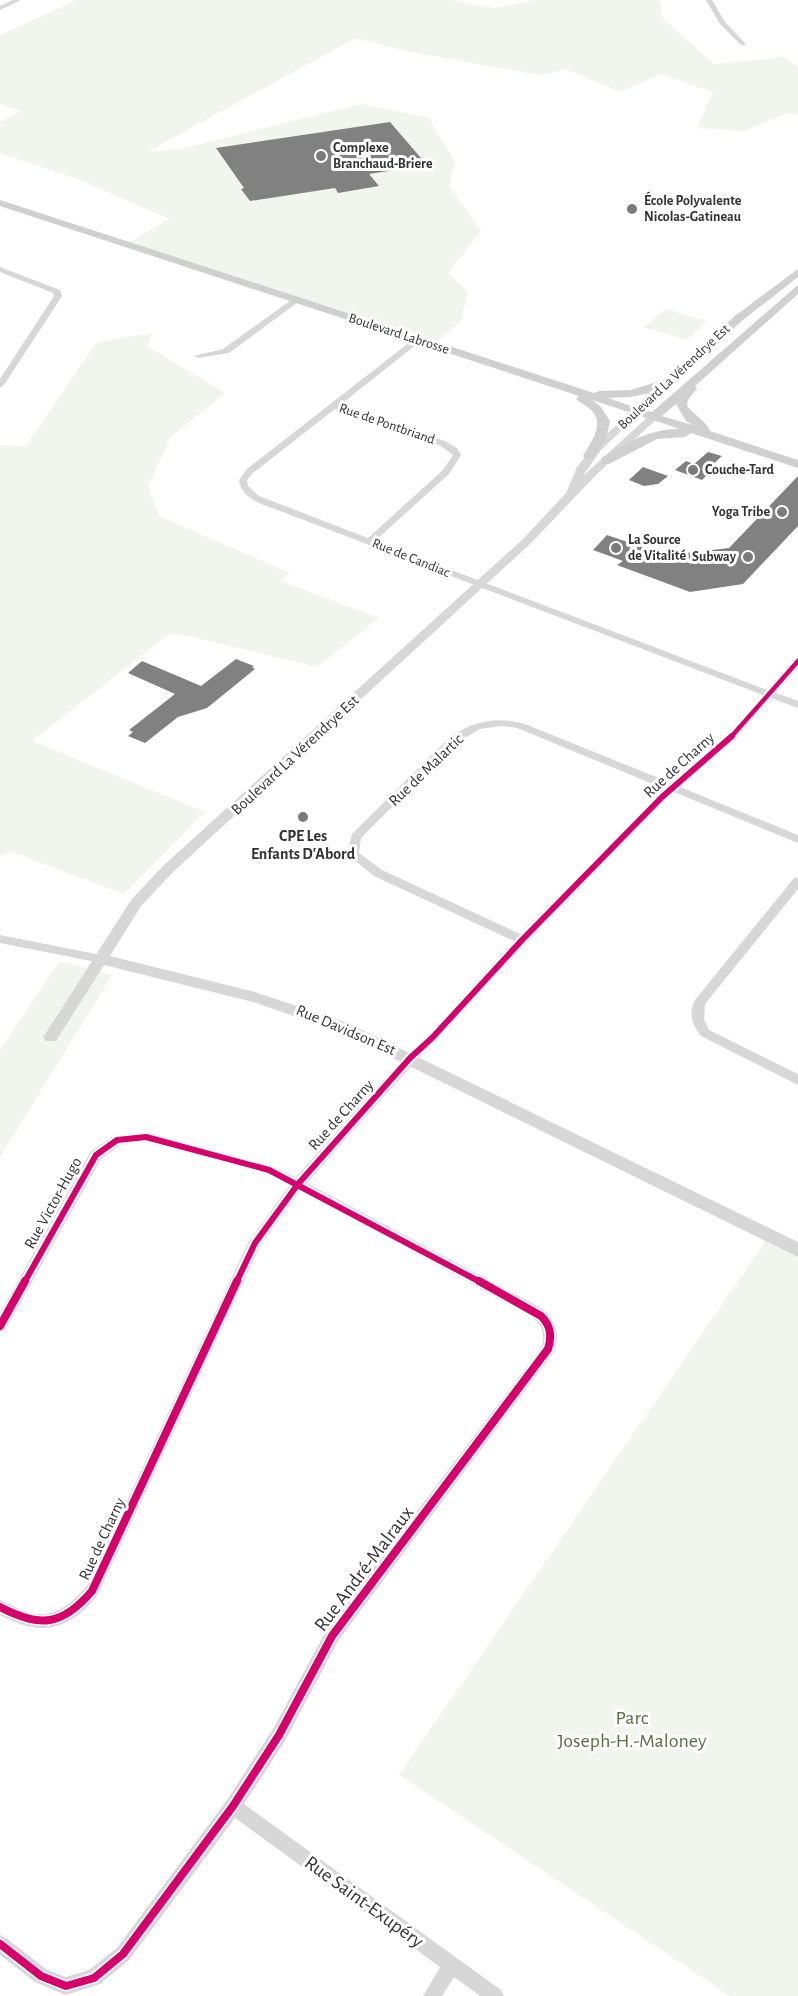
<svg xmlns="http://www.w3.org/2000/svg" width="798" height="1996" font-family="'Alegreya Sans',sans-serif">
	<style>
		.green { fill: #f1f5ed }
		.building { fill: #818181 }
		.lines { fill: none; stroke-linecap: round; stroke-linejoin: round }
		.minor { fill: #d7d7d7; fill-rule: evenodd }
		.tertiary { fill: #d7d7d7; fill-rule: evenodd }
		.secondary { fill: #d0d0d0; fill-rule: evenodd }
		.cycleway-far2-casing { stroke: #fff; stroke-width: 8 }
		.cycleway-far1-casing { stroke: #fff; stroke-width: 10 }
		.cycleway-casing { stroke: #fff; stroke-width: 11 }
		.cycleway-far2 { stroke: #d6006c; stroke-width: 4.5 }
		.cycleway-far1 { stroke: #d6006c; stroke-width: 6 }
		.cycleway { stroke: #d6006c; stroke-width: 8 }
		.poi-dot { fill: #7a7a7a; stroke: #fff; stroke-width: 2 }
		.labels { text-anchor: middle; dominant-baseline: central; stroke-width: 6; stroke-linejoin: round; paint-order: stroke }
		.far-poi-label { font-size: 14px; font-weight: bold; fill: #333; stroke: #fff; text-anchor: start }
		.far-street-label { font-size: 14px; fill: #333; stroke: #fff }
		.street-label { font-size: 16px; fill: #333; stroke: #fff }
		.poi-label { font-size: 16px; font-weight: bold; fill: #333; stroke: #fff }
		.near-street-label { font-size: 20px; fill: #333; stroke: #fff }
		.near-park-label { font-size: 20px; fill: #56703f; stroke: #fff }
	</style>
	<rect width="100%" height="100%" fill="#fff"/>
	<!-- green -->
	<g class="green">
		<path d="M 77,0 L 452,0 L 493,8 L 535,0 L 660,0 L 662,18 L 714,64 L 783,57 L 798,67 L 798,115 L 787,113 L 744,131 L 697,128 L 713,92 L 661,74 L 620,92 L 566,69 L 540,75 L 406,51 L 356,38 L 147,152 L 180,149 L 362,104 L 429,118 L 455,162 L 449,186 L 481,231 L 448,273 L 468,292 L 461,321 L 438,341 L 128,243 L 169,219 L 78,179 L 0,153 L 0,122 L 21,111 L 0,104 L 0,35 Z"/>
		<path d="M 666,309 L 707,321 L 687,340 L 644,327 Z"/>
		<path d="M 153,333 L 147,346 L 225,393 L 170,438 L 148,487 L 159,516 L 290,573 L 281,581 L 379,618 L 317,667 L 189,636 L 169,634 L 32,741 L 205,812 L 124,894 L 12,852 L 0,856 L 0,445 L 26,446 L 97,342 Z"/>
		<path d="M 60,961 L 112,975 L 0,1157 L 0,1051 Z"/>
		<path d="M 769,1236 L 798,1250 L 798,1996 L 730,1996 L 399,1775 Z"/>
	</g>
	<!-- building -->
	<g class="building">
		<path d="M 390,122 L 427,165 L 369,174 L 379,186 L 338,193 L 335,188 L 250,201 L 241,189 L 244,188 L 216,148 Z"/>
		<path d="M 708,452 L 722,456 L 708,469 L 712,470 L 702,480 L 675,470 L 686,461 L 694,464 Z"/>
		<path d="M 643,467 L 668,476 L 658,484 L 644,486 L 629,480 Z"/>
		<path d="M 798,476 L 798,526 L 743,584 L 690,592 L 617,565 L 623,561 L 593,550 L 607,535 L 692,564 L 686,553 L 729,548 Z"/>
		<path d="M 236,659 L 254,666 L 252,667 L 255,669 L 207,708 L 178,717 L 145,743 L 128,736 L 133,732 L 129,730 L 175,694 L 128,673 L 142,661 L 201,686 Z"/>
	</g>
	<g class="lines">
		<!-- minor -->
		<g class="minor">
			<path d="M 13,0 L 21,0 L 0,10 L 0,6 Z"/>
			<path d="M 706,0 L 712,0 L 725,22 L 745,43 L 745,45 L 741,45 L 720,24 Z"/>
			<path d="M 0,267 L 60,290 L 62,296 L 4,385 L 0,388 L 0,379 L 54,296 L 53,293 L 0,272 Z"/>
			<path d="M 294,298 L 301,300 L 229,353 L 198,358 L 194,356 L 223,349 Z"/>
			<path d="M 415,338 L 422,340 L 340,405 L 445,441 L 457,448 L 461,455 L 449,474 L 375,541 L 767,690 L 794,659 L 798,658 L 798,667 L 776,693 L 798,701 L 798,708 L 771,698 L 737,737 L 680,787 L 798,835 L 798,843 L 674,792 C 637,825 603,864 569,899 C 479,991 392,1086 307,1183 L 541,1308 C 556,1320 561,1335 553,1353 L 338,1641 L 285,1741 L 244,1804 L 501,1990 L 504,1996 L 480,1996 L 454,1977 L 442,1996 L 423,1996 L 440,1967 L 235,1818 L 129,1960 L 100,1984 L 66,1995 L 35,1982 L 0,1955 L 0,1935 L 6,1938 L 47,1970 L 66,1977 L 89,1970 L 117,1948 L 227,1800 L 273,1729 L 326,1631 L 542,1347 C 545,1332 542,1325 531,1316 L 300,1191 L 260,1246 L 97,1596 C 68,1631 41,1637 0,1615 L 0,1600 C 9,1603 17,1609 26,1612 C 53,1620 70,1605 87,1586 L 248,1243 L 289,1186 L 266,1174 L 146,1142 L 120,1145 L 101,1159 L 5,1330 L 0,1332 L 0,1313 L 91,1151 L 112,1137 L 146,1132 L 269,1165 L 296,1177 L 406,1055 L 428,1035 L 514,941 L 374,876 L 347,854 L 352,834 L 448,739 C 472,721 496,716 525,724 L 671,783 L 729,733 L 763,695 L 280,511 C 264,505 241,499 239,480 L 247,469 ZM 335,409 L 439,445 L 453,455 L 443,470 L 368,538 L 259,496 L 248,486 L 247,480 L 253,473 ZM 502,726 L 517,728 L 665,789 L 520,934 L 382,870 L 359,853 L 361,838 L 456,743 L 480,729 Z"/>
			<path d="M 798,877 L 798,889 L 705,1004 L 704,1019 L 709,1030 L 798,1074 L 798,1085 L 701,1036 C 692,1024 688,1014 695,1000 L 794,878 Z"/>
			<path d="M 0,935 L 101,955 L 107,959 L 101,963 L 0,943 Z"/>
		</g>
		<!-- tertiary -->
		<path class="tertiary" d="M 636,408 L 640,409 L 640,413 L 601,450 L 583,476 L 650,415 L 654,414 L 659,417 L 597,474 L 531,543 L 173,872 L 141,906 L 110,956 L 255,992 L 350,1024 L 798,1242 L 798,1257 L 340,1032 L 253,1002 L 104,965 L 56,1041 L 46,1041 L 43,1037 L 46,1033 L 131,900 L 163,866 L 523,539 L 566,493 L 577,467 L 594,445 Z"/>
		<!-- secondary -->
		<path class="secondary" d="M 0,200 L 594,393 L 599,391 L 631,390 L 663,380 L 735,316 L 798,269 L 798,277 L 743,320 L 644,410 L 652,412 L 798,285 L 798,294 L 695,386 L 697,388 L 688,400 L 687,406 C 693,414 708,423 710,431 L 798,460 L 798,468 L 691,433 L 685,437 L 657,439 L 609,464 L 601,464 L 601,458 C 625,444 650,428 680,429 L 592,400 L 601,407 L 610,421 C 608,433 601,455 589,460 L 585,459 L 583,456 C 590,443 605,425 592,411 C 588,406 581,404 576,399 L 579,396 L 0,206 ZM 649,393 L 634,407 L 608,398 L 631,397 ZM 676,404 L 686,421 L 692,425 L 662,416 Z"/>
		<!-- cycleway-far2 casing -->
		<g class="cycleway-far2-casing">
			<path id="cycleway-far2" d="M 731,737 L 798,661"/>
		</g>
		<!-- cycleway-far1 casing -->
		<g class="cycleway-far1-casing">
			<g id="cycleway-far1">
				<path d="M 24,1283 L 96,1155 L 117,1140 L 146,1137 L 269,1170 L 482,1283"/>
				<path d="M 236,1283 L 255,1243 L 298,1184 L 410,1058 L 432,1038 L 522,940 L 662,797 L 732,736"/>
			</g>
		</g>
		<!-- cycleway casing -->
		<g class="cycleway-casing">
			<g id="cycleway">
				<path d="M 0,1326 L 25,1281"/>
				<path d="M 0,1607 C 40,1628 62,1626 92,1591 L 237,1281"/>
				<path d="M 0,1944 L 41,1976 L 66,1986 L 94,1978 L 123,1954 L 233,1806 L 279,1735 L 332,1636 L 548,1349 C 552,1336 551,1326 541,1316 L 479,1281"/>
			</g>
		</g>
		<!-- cycleway-far2 -->
		<use href="#cycleway-far2" class="cycleway-far2"/>
		<!-- cycleway-far1 -->
		<use href="#cycleway-far1" class="cycleway-far1"/>
		<!-- cycleway -->
		<use href="#cycleway" class="cycleway"/>
	</g>
	<!-- markers -->
	<g class="poi-dot">
		<circle cx="321" cy="156" r="6"/>
		<circle cx="632" cy="209" r="6"/>
		<circle cx="693" cy="470" r="6"/>
		<circle cx="782" cy="512" r="6"/>
		<circle cx="616" cy="548" r="6"/>
		<circle cx="748" cy="557" r="6"/>
		<circle cx="303" cy="817" r="6"/>
	</g>
	<g class="labels">
		<!-- far-poi labels -->
		<g class="far-poi-label">
			<text x="333" y="148">Complexe<tspan x="333" dy="16">Branchaud-Briere</tspan></text>
			<text x="644" y="201">École Polyvalente<tspan x="644" dy="16">Nicolas-Gatineau</tspan></text>
			<text x="705" y="470">Couche-Tard</text>
			<text x="770" y="512" text-anchor="end">Yoga Tribe</text>
			<text x="628" y="540">La Source<tspan x="628" dy="16">de Vitalité</tspan></text>
			<text x="736" y="557" text-anchor="end">Subway</text>
		</g>
		<!-- far-street labels -->
		<g class="far-street-label">
			<text transform="translate(399 334) rotate(18)">Boulevard Labrosse</text>
			<text transform="translate(674 377) rotate(-43)">Boulevard La Vérendrye Est</text>
			<text transform="translate(387 424) rotate(19)">Rue de Pontbriand</text>
			<text transform="translate(411 558) rotate(22)">Rue de Candiac</text>
		</g>
		<!-- street labels -->
		<g class="street-label">
			<text transform="translate(295 755) rotate(-43)">Boulevard La Vérendrye Est</text>
			<text transform="translate(679 765) rotate(-42)">Rue de Charny</text>
			<text transform="translate(426 770) rotate(-44)">Rue de Malartic</text>
			<text transform="translate(346 1030) rotate(23)">Rue Davidson Est</text>
			<text transform="translate(341 1115) rotate(-48)">Rue de Charny</text>
			<text transform="translate(53 1203) rotate(-61)">Rue Victor-Hugo</text>
			<text transform="translate(102 1539) rotate(-65)">Rue de Charny</text>
		</g>
		<!-- poi labels -->
		<g class="poi-label">
			<text x="303" y="836">CPE Les<tspan x="303" dy="18">Enfants D'Abord</tspan></text>
		</g>
		<!-- near-street labels -->
		<g class="near-street-label">
			<text transform="translate(364 1569) rotate(-53)">Rue André-Malraux</text>
			<text transform="translate(364 1902) rotate(36)">Rue Saint-Exupéry</text>
		</g>
		<!-- near-park labels -->
		<g class="near-park-label">
			<text x="632" y="1718">Parc<tspan x="632" dy="23">Joseph-H.-Maloney</tspan></text>
		</g>
	</g>
</svg>
